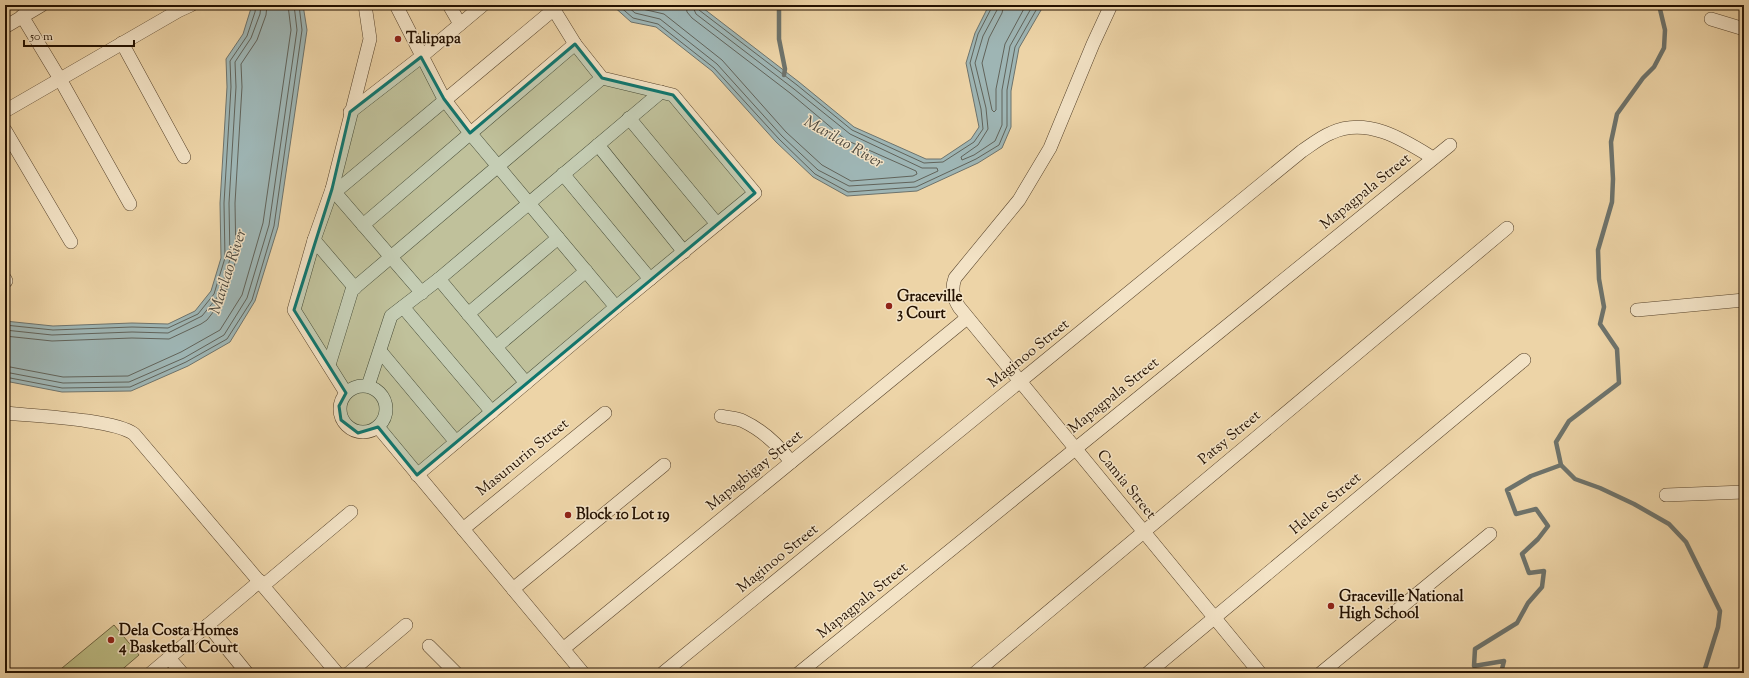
<svg xmlns="http://www.w3.org/2000/svg" width="1749" height="678" font-family="'Sorts Mill Goudy',serif">
	<style>
		.green { fill: #bcbc84; stroke: #706642 }
		.water { fill: #9eb5b4; stroke: #6d736c }
		.lines { fill: none; stroke-linecap: round; stroke-linejoin: round }
		.shore { stroke: #61635a; stroke-width: 1 }
		.stream { stroke: #6d736c; stroke-width: 4.5 }
		.street-casing { stroke: #56422a; stroke-width: 14 }
		.street { stroke: #f3e3c6; stroke-width: 13 }
		.marked { fill: #0f766e; fill-opacity: 0.2; stroke: #0f766e; stroke-width: 3; stroke-linejoin: round }
		.poi-dot { fill: #8f2418; stroke: #f3e3c6; stroke-width: 1.5 }
		.labels { text-anchor: middle; dominant-baseline: central; stroke-width: 3; stroke-linejoin: round; paint-order: stroke }
		.poi-label { font-size: 15px; font-weight: bold; fill: #241100; stroke: #f3e3c6; text-anchor: start }
		.street-label { font-size: 15px; fill: #241100; stroke: #f3e3c6 }
		.water-label { font-size: 16px; font-style: italic; fill: #4f4a3f; stroke: #f3e3c6 }
	</style>
	<rect width="100%" height="100%" fill="#edd4a7"/>
	<filter id="stains"><feTurbulence type="fractalNoise" baseFrequency=".005" numOctaves="4"/><feColorMatrix values="0 0 0 0 .2 0 0 0 0 .09 0 0 0 0 .02 0 0 0 .5 -.17"/></filter>
	<radialGradient id="worn" r=".72"><stop offset=".6" stop-color="#630" stop-opacity="0"/><stop offset="1" stop-color="#630" stop-opacity=".3"/></radialGradient>
	<!-- green -->
	<path class="green" d="M 114,625 L 139,655 L 118,673 L 56,673 Z"/>
	<!-- water -->
	<g class="water">
		<path d="M 252,5 L 303,5 L 307,30 L 278,227 L 255,301 L 230,342 L 188,366 L 131,391 L 62,392 L 5,381 L 5,321 L 53,326 L 132,323 L 168,324 L 195,311 L 211,291 L 221,258 L 220,203 L 227,87 L 226,59 L 243,34 Z"/>
		<path d="M 612,5 L 699,5 L 799,82 L 854,127 L 926,159 L 941,159 L 971,139 L 979,127 L 966,63 L 975,33 L 989,5 L 1044,5 L 1019,48 L 1011,91 L 1011,127 L 1002,148 L 978,163 L 917,191 L 847,196 L 813,177 L 776,142 L 712,71 L 656,27 L 631,22 Z"/>
	</g>
	<g class="lines">
		<!-- shore -->
		<g class="shore">
			<path d="M 618,5 L 633,18 L 658,24 L 714,68 L 779,139 L 815,174 L 848,192 L 916,187 L 976,159 L 999,145 L 1007,126 L 1007,90 L 1015,47 L 1039,5"/>
			<path d="M 626,5 L 635,13 L 660,19 L 717,64 L 782,136 L 818,170 L 849,186 L 914,182 L 938,171 L 937,168 L 922,168 L 850,134 L 794,89 L 696,14 L 692,5"/>
			<path d="M 635,5 L 638,8 L 664,14 L 722,60 L 786,132 L 822,165 L 851,181 L 913,176 L 917,174 L 916,171 L 846,140 L 790,93 L 692,18 L 687,12 L 686,5"/>
			<path d="M 697,5 L 699,10 L 797,85 L 852,130 L 924,163 L 943,162 L 974,142 L 983,129 L 981,109 L 970,63 L 978,34 L 993,5"/>
			<path d="M 998,5 L 997,10 L 983,36 L 975,63 L 986,108 L 988,129 L 978,145 L 961,157 L 962,160 L 974,155 L 995,141 L 1002,125 L 1002,90 L 1010,46 L 1033,5"/>
			<path d="M 1004,5 L 1002,13 L 989,38 L 982,63 L 992,110 L 994,112 L 996,110 L 996,89 L 1005,44 L 1026,5"/>
			<path d="M 5,325 L 53,330 L 132,327 L 168,328 L 198,314 L 214,294 L 225,258 L 224,203 L 231,87 L 230,61 L 247,36 L 255,12 L 256,5"/>
			<path d="M 5,330 L 52,335 L 132,332 L 168,333 L 202,316 L 219,295 L 230,259 L 229,203 L 236,87 L 235,62 L 251,38 L 260,14 L 261,5"/>
			<path d="M 5,336 L 52,341 L 132,338 L 169,339 L 201,324 L 207,320 L 224,298 L 236,260 L 235,203 L 242,87 L 241,64 L 257,40 L 266,15 L 267,5"/>
			<path d="M 5,366 L 63,377 L 128,376 L 181,352 L 220,330 L 242,295 L 263,223 L 291,30 L 288,5"/>
			<path d="M 5,372 L 63,383 L 129,382 L 184,358 L 224,335 L 247,298 L 269,225 L 297,30 L 294,5"/>
			<path d="M 5,377 L 62,388 L 130,387 L 186,362 L 227,339 L 252,300 L 274,226 L 302,30 L 299,5"/>
		</g>
		<!-- stream -->
		<g class="stream">
			<path d="M 779,5 L 779,39 L 785,69 L 784,75"/>
			<path d="M 1659,5 L 1665,30 L 1664,48 L 1654,67 L 1643,78 L 1617,114 L 1611,142 L 1613,179 L 1612,202 L 1598,250 L 1599,279 L 1604,307 L 1600,324 L 1617,349 L 1619,383 L 1569,421 L 1556,442 L 1561,465 L 1575,479 L 1600,488 L 1634,504 L 1669,524 L 1686,542 L 1720,611 L 1718,627 L 1704,672"/>
			<path d="M 1501,673 L 1504,661 L 1474,666 L 1475,649 L 1517,623 L 1528,603 L 1542,587 L 1544,571 L 1529,573 L 1522,554 L 1538,539 L 1548,526 L 1536,509 L 1516,514 L 1507,490 L 1531,476 L 1561,465"/>
		</g>
		<!-- street casing -->
		<g class="street-casing">
			<g id="street">
				<path d="M 396,5 L 444,99 L 470,133 L 616,307"/>
				<path d="M 449,5 L 460,24"/>
				<path d="M 1111,5 L 1093,44 L 1050,148 L 1019,200 L 955,278 C 951,289 953,297 959,307 L 1260,673"/>
				<path d="M 22,16 L 60,79 L 130,204"/>
				<path d="M 1711,19 L 1744,29"/>
				<path d="M 5,27 L 42,5"/>
				<path d="M 122,43 L 184,157"/>
				<path d="M 5,111 L 178,11 L 191,5"/>
				<path d="M 350,112 L 421,57 L 483,5"/>
				<path d="M 629,118 L 717,224"/>
				<path d="M 5,130 L 71,242"/>
				<path d="M 598,145 L 684,252"/>
				<path d="M 563,174 L 650,279"/>
				<path d="M 332,189 L 422,293"/>
				<path d="M 335,192 L 553,10"/>
				<path d="M 363,225 L 575,44"/>
				<path d="M 314,240 L 355,288"/>
				<path d="M 5,279 L 6,281"/>
				<path d="M 439,279 L 526,383"/>
				<path d="M 403,307 L 492,412"/>
				<path d="M 1637,310 L 1744,300"/>
				<path d="M 468,314 L 558,238"/>
				<path d="M 496,347 L 586,271"/>
				<path d="M 380,351 L 456,442"/>
				<path d="M 329,365 L 352,290 L 602,78"/>
				<circle cx="363" cy="409" r="23"/>
				<path d="M 368,386 L 391,316 L 439,279 L 661,92"/>
				<path d="M 346,393 L 294,310 L 314,240 L 332,189 L 370,39 L 365,5"/>
				<path d="M 5,413 C 33,416 114,419 134,434 L 337,673"/>
				<path d="M 721,416 C 728,418 737,418 743,421 C 762,430 779,446 791,462"/>
				<path d="M 378,427 L 583,673"/>
				<path d="M 417,475 L 616,307 L 755,193 L 673,95 L 602,78 L 575,44 L 551,5"/>
				<path d="M 1666,495 L 1744,492"/>
				<path d="M 463,529 L 605,413"/>
				<path d="M 264,585 L 351,512"/>
				<path d="M 513,589 L 664,465"/>
				<path d="M 208,625 L 247,673"/>
				<path d="M 429,646 L 456,673"/>
				<path d="M 563,649 L 967,318"/>
				<path d="M 169,658 L 182,673"/>
				<path d="M 151,673 L 260,581"/>
				<path d="M 349,673 L 406,625"/>
				<path d="M 663,673 L 1302,151 C 1311,145 1321,137 1331,133 C 1367,116 1404,140 1433,158"/>
				<path d="M 799,673 L 1450,145"/>
				<path d="M 975,673 L 1507,228"/>
				<path d="M 1148,673 L 1524,360"/>
				<path d="M 1321,673 L 1490,534"/>
			</g>
		</g>
		<!-- street -->
		<use href="#street" class="street"/>
	</g>
	<!-- marked area -->
	<path class="marked" d="M 575,44 L 602,78 L 673,95 L 755,193 L 417,475 L 378,427 L 358,433 L 341,420 L 339,406 L 346,393 L 294,310 L 332,189 L 350,112 L 421,57 L 444,99 L 470,133 Z"/>
	<!-- markers -->
	<g class="poi-dot">
		<circle cx="398" cy="39" r="4"/>
		<circle cx="889" cy="306" r="4"/>
		<circle cx="568" cy="515" r="4"/>
		<circle cx="1331" cy="606" r="4"/>
		<circle cx="111" cy="640" r="4"/>
	</g>
	<g class="labels">
		<!-- poi labels -->
		<g class="poi-label">
			<text x="406" y="39">Talipapa</text>
			<text x="897" y="297">Graceville<tspan x="897" dy="17">3 Court</tspan></text>
			<text x="576" y="515">Block 10 Lot 19</text>
			<text x="1339" y="597">Graceville National<tspan x="1339" dy="17">High School</tspan></text>
			<text x="119" y="631">Dela Costa Homes<tspan x="119" dy="17">4 Basketball Court</tspan></text>
		</g>
		<!-- street labels -->
		<g class="street-label">
			<text transform="translate(1366 192) rotate(-39)">Mapagpala Street</text>
			<text transform="translate(1029 354) rotate(-39)">Maginoo Street</text>
			<text transform="translate(1114 396) rotate(-39)">Mapagpala Street</text>
			<text transform="translate(1230 438) rotate(-40)">Patsy Street</text>
			<text transform="translate(523 458) rotate(-39)">Masunurin Street</text>
			<text transform="translate(755 471) rotate(-39)">Mapagbigay Street</text>
			<text transform="translate(1126 485) rotate(51)">Camia Street</text>
			<text transform="translate(1326 504) rotate(-40)">Helene Street</text>
			<text transform="translate(778 559) rotate(-39)">Maginoo Street</text>
			<text transform="translate(863 601) rotate(-39)">Mapagpala Street</text>
		</g>
		<!-- water labels -->
		<g class="water-label">
			<text transform="translate(843 143) rotate(30)">Marilao River</text>
			<text transform="translate(229 272) rotate(-72)">Marilao River</text>
		</g>
	</g>
	<!-- margin -->
	<rect width="1749" height="678" fill="none" stroke="#edd4a7" stroke-width="20"/>
	<rect x="6" y="6" width="1737" height="666" fill="none" stroke="#241100" stroke-width="2"/>
	<rect x="10" y="10" width="1729" height="658" fill="none" stroke="#241100"/>
	<!-- scale -->
	<path d="M24 40v6h110v-6" fill="none" stroke="#241100" stroke-width="2"/>
	<text x="30" y="40" font-size="12" fill="#241100" stroke="#f3e3c6" stroke-width="3" paint-order="stroke">50 m</text>
	<rect width="100%" height="100%" filter="url(#stains)"/>
	<rect width="100%" height="100%" fill="url(#worn)"/>
</svg>
